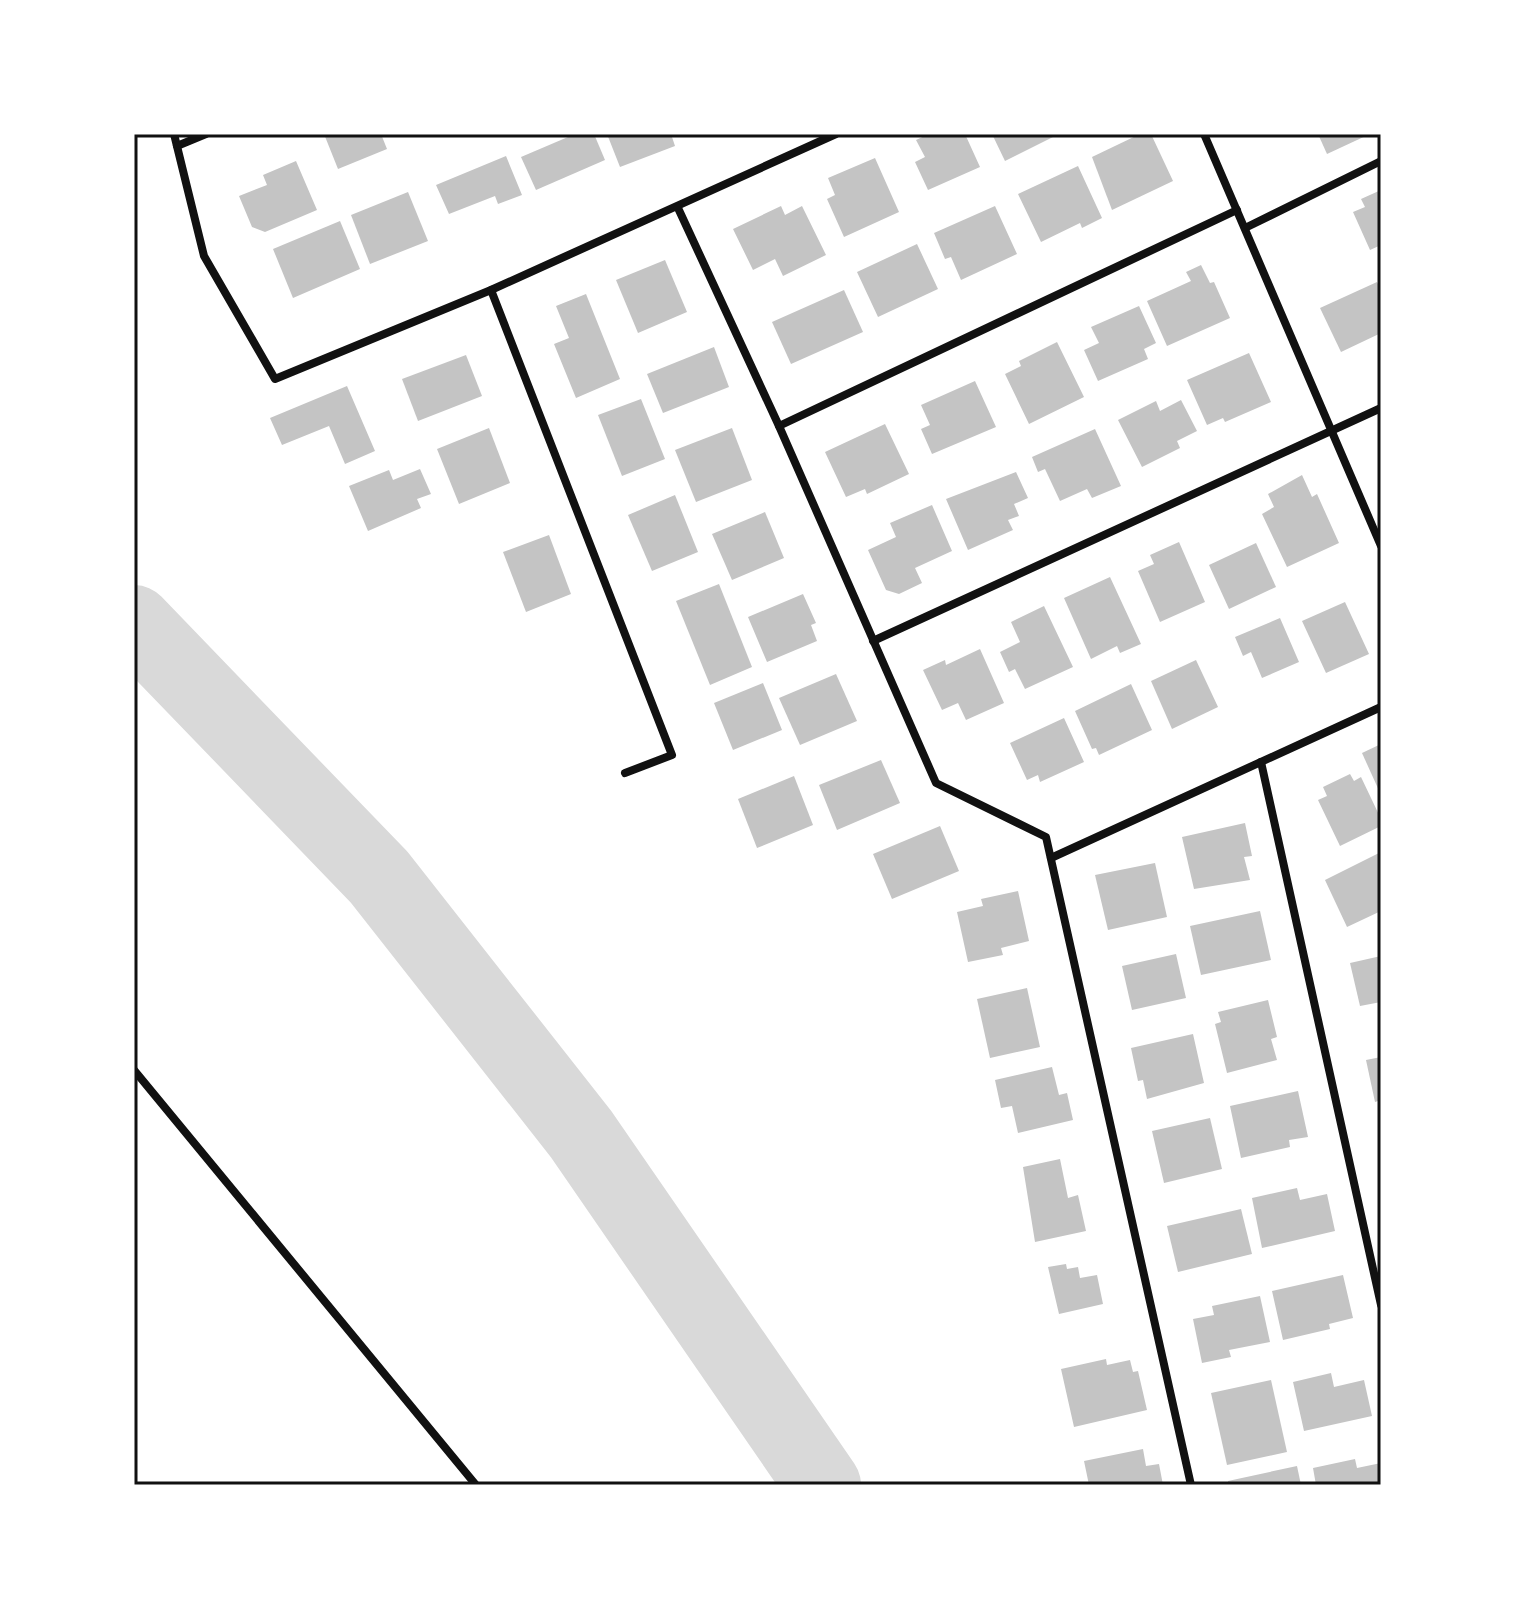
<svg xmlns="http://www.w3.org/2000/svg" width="1515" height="1619" font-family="'PT Sans',sans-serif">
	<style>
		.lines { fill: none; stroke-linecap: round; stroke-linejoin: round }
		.river { stroke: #d9d9d9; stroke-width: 76 }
		.building { fill: #c4c4c4 }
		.minor { stroke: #111; stroke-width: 8 }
		.neatline { fill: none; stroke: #111; stroke-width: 3 }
	</style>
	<rect width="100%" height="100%" fill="#fff"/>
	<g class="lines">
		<!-- river -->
		<path class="river" d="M 134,623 L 379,877 L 581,1134 L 823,1485"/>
	</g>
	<!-- building -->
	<g class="building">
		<path d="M 324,134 L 381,134 L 387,149 L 338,169 Z"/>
		<path d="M 575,134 L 594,134 L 605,160 L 536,190 L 521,157 Z"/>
		<path d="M 607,134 L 671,134 L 675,146 L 620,167 Z"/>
		<path d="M 929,134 L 965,134 L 980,167 L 928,190 L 915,162 L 925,157 L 916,140 Z"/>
		<path d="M 992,134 L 1059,134 L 1005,161 Z"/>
		<path d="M 1140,134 L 1151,134 L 1173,181 L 1112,210 L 1092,157 Z"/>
		<path d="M 1318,134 L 1370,134 L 1327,154 Z"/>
		<path d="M 506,156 L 522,195 L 498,204 L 495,196 L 449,214 L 436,185 Z"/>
		<path d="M 875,158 L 899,212 L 844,237 L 827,199 L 835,195 L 828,178 Z"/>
		<path d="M 296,161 L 317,210 L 265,232 L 252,227 L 239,196 L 267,185 L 263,175 Z"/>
		<path d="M 1078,166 L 1102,218 L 1082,228 L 1080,223 L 1041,242 L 1018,194 Z"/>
		<path d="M 1381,190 L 1381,245 L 1370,250 L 1353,212 L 1365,207 L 1361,199 Z"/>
		<path d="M 408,192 L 428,241 L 370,264 L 351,215 Z"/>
		<path d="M 781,206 L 785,215 L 802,206 L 826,255 L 783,276 L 775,259 L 753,270 L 733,229 Z"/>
		<path d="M 995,206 L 1017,254 L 961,280 L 951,257 L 945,259 L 934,233 Z"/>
		<path d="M 340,221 L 360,269 L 293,298 L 273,249 Z"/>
		<path d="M 917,244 L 938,289 L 878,317 L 857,272 Z"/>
		<path d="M 665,260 L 687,312 L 638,333 L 616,280 Z"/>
		<path d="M 1201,265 L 1210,283 L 1214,282 L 1230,318 L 1167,346 L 1147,301 L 1191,281 L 1186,272 Z"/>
		<path d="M 1377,282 L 1381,290 L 1381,333 L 1341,352 L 1320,308 Z"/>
		<path d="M 844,290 L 863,332 L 791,364 L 772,322 Z"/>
		<path d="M 586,294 L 620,379 L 576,398 L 554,344 L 569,338 L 556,306 Z"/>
		<path d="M 1139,306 L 1156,343 L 1144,349 L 1148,359 L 1098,381 L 1084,350 L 1099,343 L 1091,327 Z"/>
		<path d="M 1057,342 L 1084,397 L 1029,424 L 1005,374 L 1021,366 L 1019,361 Z"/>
		<path d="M 714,347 L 729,387 L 663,413 L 647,374 Z"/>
		<path d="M 1249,353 L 1271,402 L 1225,422 L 1223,418 L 1207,425 L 1187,380 Z"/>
		<path d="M 466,355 L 482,396 L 418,421 L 402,379 Z"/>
		<path d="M 975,381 L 996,427 L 932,454 L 921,429 L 930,425 L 921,405 Z"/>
		<path d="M 347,386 L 375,451 L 345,464 L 329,426 L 282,445 L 270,418 Z"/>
		<path d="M 641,399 L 665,459 L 622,476 L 598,415 Z"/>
		<path d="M 1181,400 L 1197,431 L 1177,441 L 1180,448 L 1142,467 L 1118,420 L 1156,401 L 1160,411 Z"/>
		<path d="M 885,424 L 909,474 L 867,494 L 865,489 L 846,497 L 825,452 Z"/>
		<path d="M 489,428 L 510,483 L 459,504 L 437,449 Z"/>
		<path d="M 732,428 L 752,480 L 696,502 L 675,450 Z"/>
		<path d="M 1095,429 L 1121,486 L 1092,498 L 1087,489 L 1060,501 L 1045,469 L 1038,472 L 1032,457 Z"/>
		<path d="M 420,469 L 431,494 L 417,499 L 421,508 L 368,531 L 349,486 L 389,470 L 393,480 Z"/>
		<path d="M 1016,472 L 1028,498 L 1014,504 L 1019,516 L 1008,520 L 1013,530 L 968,550 L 946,499 Z"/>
		<path d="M 1302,475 L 1312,497 L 1317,494 L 1339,543 L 1287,567 L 1262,514 L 1274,507 L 1268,494 Z"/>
		<path d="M 675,495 L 698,552 L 652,571 L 628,515 Z"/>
		<path d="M 932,505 L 952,551 L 915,568 L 922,583 L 899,594 L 886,590 L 868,550 L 896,537 L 890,523 Z"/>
		<path d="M 765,512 L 784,558 L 732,580 L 712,534 Z"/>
		<path d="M 549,535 L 571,594 L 526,612 L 503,552 Z"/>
		<path d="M 1179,542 L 1205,602 L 1160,622 L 1138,571 L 1154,564 L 1150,555 Z"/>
		<path d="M 1256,543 L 1276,587 L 1229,609 L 1209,565 Z"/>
		<path d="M 1110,577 L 1141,644 L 1120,653 L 1117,646 L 1091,659 L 1064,598 Z"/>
		<path d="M 719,584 L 752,667 L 710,685 L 676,601 Z"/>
		<path d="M 803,594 L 816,623 L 811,625 L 817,641 L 767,662 L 748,617 Z"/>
		<path d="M 1345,602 L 1369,654 L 1326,673 L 1302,621 Z"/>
		<path d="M 1044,606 L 1073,667 L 1025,689 L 1015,669 L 1009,672 L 1000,652 L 1020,642 L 1011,622 Z"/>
		<path d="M 1280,618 L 1299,662 L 1262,678 L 1251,652 L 1243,656 L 1235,637 Z"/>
		<path d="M 980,649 L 1004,703 L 966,720 L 958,703 L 942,710 L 923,670 L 945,660 L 946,665 Z"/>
		<path d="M 1196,660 L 1218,707 L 1172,729 L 1151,681 Z"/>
		<path d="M 836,674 L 857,721 L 800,745 L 779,698 Z"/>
		<path d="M 763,683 L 782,730 L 733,750 L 714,703 Z"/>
		<path d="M 1131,684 L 1152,730 L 1099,755 L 1096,748 L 1092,749 L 1075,711 Z"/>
		<path d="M 1064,718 L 1084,762 L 1040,782 L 1038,775 L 1027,780 L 1010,743 Z"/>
		<path d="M 1381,744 L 1381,795 L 1362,753 Z"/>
		<path d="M 881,760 L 900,803 L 837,830 L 819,785 Z"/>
		<path d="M 1350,774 L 1354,781 L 1361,777 L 1381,819 L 1381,826 L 1340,846 L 1318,800 L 1327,796 L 1323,787 Z"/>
		<path d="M 794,776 L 813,825 L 757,848 L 738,799 Z"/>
		<path d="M 1245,823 L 1252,856 L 1244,857 L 1250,880 L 1194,889 L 1182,837 Z"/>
		<path d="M 940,826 L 959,871 L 892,899 L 873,854 Z"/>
		<path d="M 1381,852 L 1381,911 L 1347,927 L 1325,880 Z"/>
		<path d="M 1155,863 L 1167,917 L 1108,930 L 1095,875 Z"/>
		<path d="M 1018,891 L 1029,941 L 1001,948 L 1003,955 L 968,962 L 957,912 L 983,906 L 981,899 Z"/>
		<path d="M 1260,911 L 1271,960 L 1201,975 L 1190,926 Z"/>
		<path d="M 1176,954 L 1186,998 L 1132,1010 L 1122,966 Z"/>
		<path d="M 1381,956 L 1381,1002 L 1360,1006 L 1350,963 Z"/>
		<path d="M 1027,988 L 1040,1047 L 990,1058 L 977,999 Z"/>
		<path d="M 1268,1000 L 1277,1037 L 1271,1039 L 1277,1060 L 1227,1073 L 1215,1024 L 1221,1022 L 1218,1012 Z"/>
		<path d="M 1193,1034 L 1204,1083 L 1147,1099 L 1143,1080 L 1138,1081 L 1131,1048 Z"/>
		<path d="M 1381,1057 L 1381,1100 L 1375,1102 L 1366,1060 Z"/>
		<path d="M 1052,1067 L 1059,1095 L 1067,1093 L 1073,1120 L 1018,1133 L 1012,1106 L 1001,1108 L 995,1080 Z"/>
		<path d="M 1298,1091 L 1308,1137 L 1289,1140 L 1290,1147 L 1241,1158 L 1230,1106 Z"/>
		<path d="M 1210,1118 L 1222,1169 L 1164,1183 L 1152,1131 Z"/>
		<path d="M 1060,1159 L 1068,1198 L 1078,1195 L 1086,1231 L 1035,1242 L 1023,1167 Z"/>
		<path d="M 1297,1188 L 1300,1200 L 1327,1194 L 1335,1231 L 1262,1248 L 1252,1198 Z"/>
		<path d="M 1241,1209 L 1252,1254 L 1178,1272 L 1167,1226 Z"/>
		<path d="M 1066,1264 L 1067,1269 L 1078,1267 L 1080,1278 L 1097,1275 L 1103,1304 L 1059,1314 L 1048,1267 Z"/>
		<path d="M 1343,1275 L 1353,1318 L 1329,1324 L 1330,1329 L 1283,1340 L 1272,1291 Z"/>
		<path d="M 1260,1296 L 1270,1342 L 1229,1350 L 1231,1357 L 1202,1363 L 1193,1319 L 1214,1315 L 1212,1306 Z"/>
		<path d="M 1106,1359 L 1107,1365 L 1130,1360 L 1133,1372 L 1138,1371 L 1147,1410 L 1074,1427 L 1061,1369 Z"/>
		<path d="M 1331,1373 L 1334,1387 L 1364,1380 L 1372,1416 L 1304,1431 L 1293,1382 Z"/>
		<path d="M 1271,1380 L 1287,1452 L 1227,1465 L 1211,1393 Z"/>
		<path d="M 1143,1449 L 1146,1466 L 1159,1464 L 1163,1485 L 1089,1485 L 1084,1461 Z"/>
		<path d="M 1355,1459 L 1357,1468 L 1381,1463 L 1381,1485 L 1316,1485 L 1313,1468 Z"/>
		<path d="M 1297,1466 L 1301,1485 L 1228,1485 L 1228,1481 Z"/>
	</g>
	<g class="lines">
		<!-- minor -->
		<g class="minor">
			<path d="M 174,134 L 204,256 L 275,379 L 491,290 L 836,134"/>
			<path d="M 1204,134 L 1381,546"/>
			<path d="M 177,146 L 206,134"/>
			<path d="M 678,208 L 779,426 L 936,783 L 1046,837 L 1191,1485"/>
			<path d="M 1245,228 L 1381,161"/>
			<path d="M 491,290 L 672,755 L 625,773"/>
			<path d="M 779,426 L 1237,210"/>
			<path d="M 873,641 L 1381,408"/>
			<path d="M 1261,762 L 1381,1305"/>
			<path d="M 1051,858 L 1381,707"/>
			<path d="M 134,1070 L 476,1485"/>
		</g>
	</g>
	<!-- border -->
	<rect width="1515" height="1619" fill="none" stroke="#ffffff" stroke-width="272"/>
	<rect x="136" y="136" width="1243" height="1347" class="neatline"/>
</svg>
